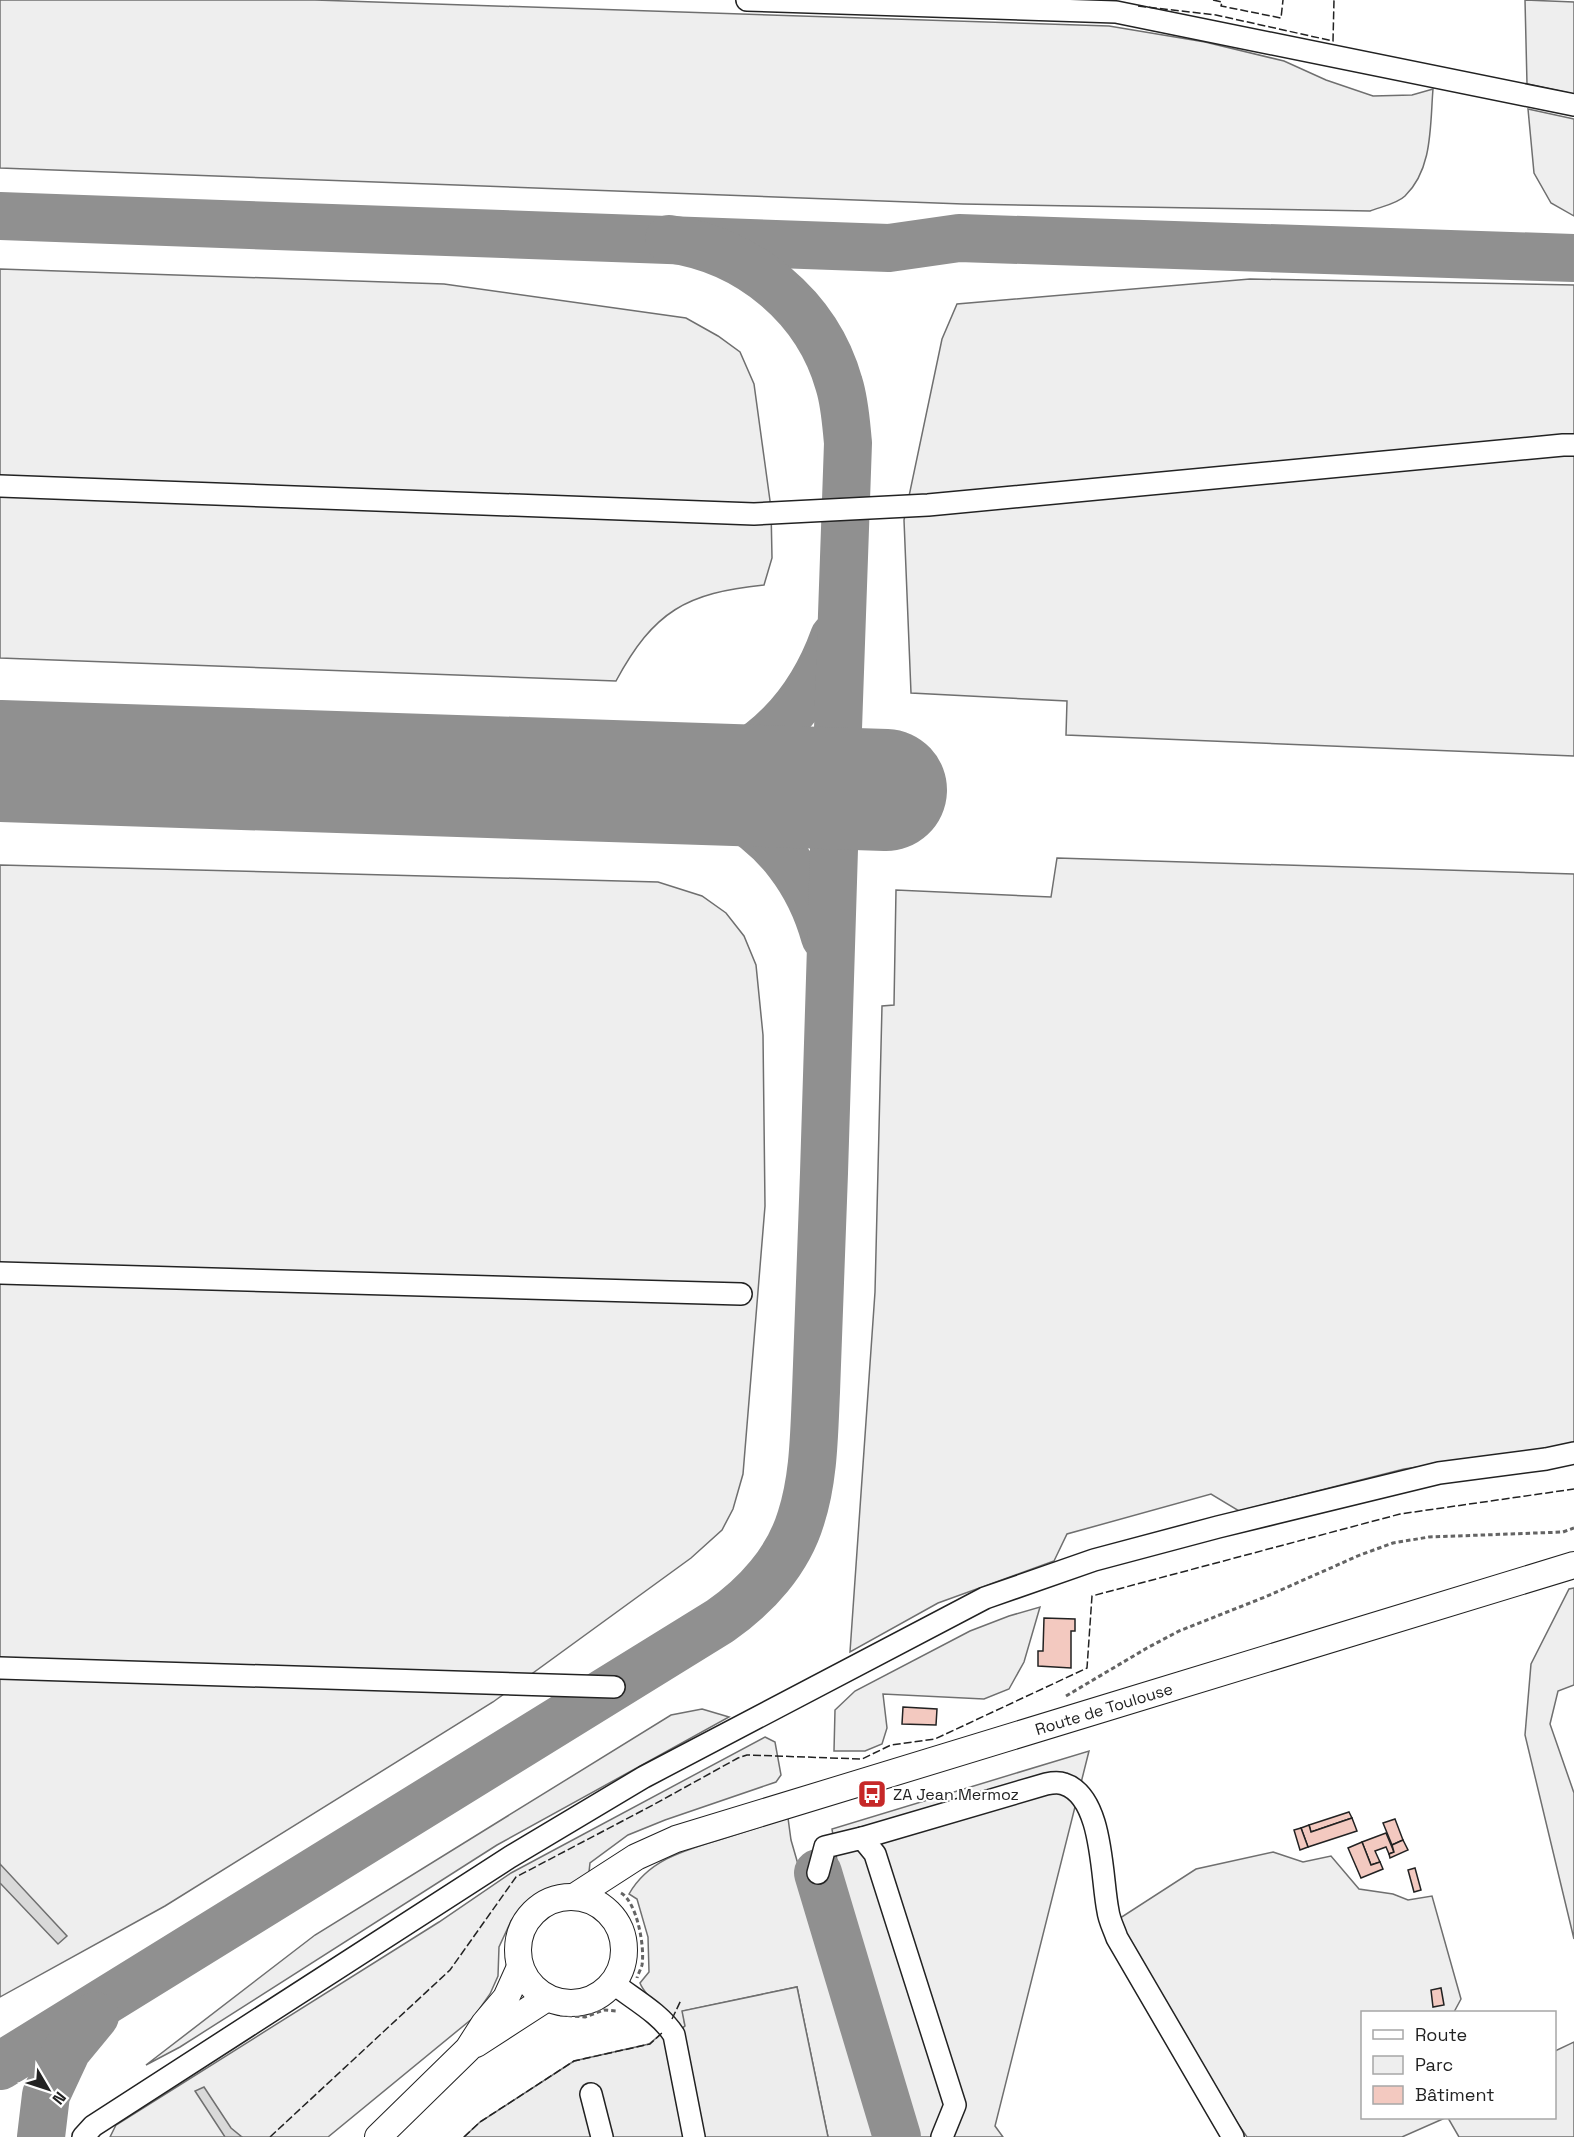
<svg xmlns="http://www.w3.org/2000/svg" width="1574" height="2137" font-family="'Space Grotesk',sans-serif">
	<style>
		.green { fill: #eee; stroke: #6f6f6f; stroke-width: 1.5 }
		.parking { fill: #ededed; stroke: #6f6f6f; stroke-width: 1.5 }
		.water { fill: #d9d9d9; stroke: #6f6f6f; stroke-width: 1.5 }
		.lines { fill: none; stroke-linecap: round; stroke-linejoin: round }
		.taxiway { stroke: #909090; stroke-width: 48 }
		.runway { stroke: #909090; stroke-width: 122 }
		.building { fill: #f3c9c0; stroke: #222; stroke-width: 1.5 }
		.minor-casing { stroke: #222; stroke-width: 24 }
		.major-casing { stroke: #222; stroke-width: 28 }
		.path { stroke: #646464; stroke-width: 3; stroke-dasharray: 4.5 3; stroke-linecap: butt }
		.minor { stroke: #fff; stroke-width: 21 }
		.major { stroke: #fff; stroke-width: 26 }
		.fence { stroke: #222; stroke-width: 1.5; stroke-dasharray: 8 3; stroke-linecap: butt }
		.labels { text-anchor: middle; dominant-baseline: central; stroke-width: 4.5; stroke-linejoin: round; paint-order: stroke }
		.street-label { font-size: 16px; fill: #222; stroke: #fff }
		.poi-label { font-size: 16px; fill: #222; stroke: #fff; text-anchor: start }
	</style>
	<rect width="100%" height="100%" fill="#fff"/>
	<!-- green -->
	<g class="green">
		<path d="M 0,0 L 315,0 L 1109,26 L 1205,42 L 1284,61 L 1326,80 L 1373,96 L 1412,95 L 1433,89 C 1430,125 1433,169 1405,196 C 1397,204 1380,207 1370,211 L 963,204 L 0,168 Z"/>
		<path d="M 1525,0 L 1574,2 L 1574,94 L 1527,84 Z"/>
		<path d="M 1528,109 L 1574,119 L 1574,216 L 1551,203 L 1534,173 Z"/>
		<path d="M 0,269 L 444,284 L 686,318 L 718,336 L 740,352 L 754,384 L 771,508 L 772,558 L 764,585 C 686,593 654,611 616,681 L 0,658 Z"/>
		<path d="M 1250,279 L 1574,285 L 1574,756 L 1066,735 L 1067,701 L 911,693 L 904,520 L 942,339 L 957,304 Z"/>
		<path d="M 1057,858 L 1574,874 L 1574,1444 L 1404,1469 L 1239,1511 L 1211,1494 L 1067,1534 L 1054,1561 L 938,1603 L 850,1652 L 875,1292 L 882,1006 L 894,1005 L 896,890 L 1051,897 Z"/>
		<path d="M 0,865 L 658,882 L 702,896 L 726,913 L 744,936 L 756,965 L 763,1035 L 765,1206 L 743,1474 L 733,1509 L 722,1530 L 691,1558 L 493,1702 L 165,1906 L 0,1997 Z"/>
		<path d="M 1574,1588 L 1574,1685 L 1558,1691 L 1550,1724 L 1574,1793 L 1574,1939 L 1525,1735 L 1531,1664 L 1569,1589 Z"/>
		<path d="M 1040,1607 L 1024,1662 L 1009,1689 L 984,1699 L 883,1694 L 887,1728 L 882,1744 L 865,1751 L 834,1751 L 835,1710 L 855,1691 L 970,1631 L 1009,1616 Z"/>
		<path d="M 702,1709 L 729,1717 L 497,1845 L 180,2047 L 146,2065 L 315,1935 L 671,1715 Z"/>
		<path d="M 765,1737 L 775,1742 L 781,1775 L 776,1782 L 665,1820 L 628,1835 L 590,1863 L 589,1872 L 582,1886 L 550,1891 L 527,1902 L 511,1921 L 499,1947 L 498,1976 L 490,1994 L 473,2018 L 328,2137 L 110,2137 L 116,2125 L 439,1922 L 511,1873 Z"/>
		<path d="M 1089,1751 L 995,2126 L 1003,2137 L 919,2137 L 841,1886 L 832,1829 Z"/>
		<path d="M 788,1818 L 791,1840 L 877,2137 L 828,2137 L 797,1987 L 683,2011 L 685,2026 L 680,2030 C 670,2019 644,1995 640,1983 L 649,1972 L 648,1937 L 637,1899 L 629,1894 C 649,1859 686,1850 722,1839 C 744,1832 766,1825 788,1818 Z"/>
		<path d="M 1273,1852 L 1303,1862 L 1331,1856 L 1359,1889 L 1393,1894 L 1408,1900 L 1432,1896 L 1461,1999 L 1454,2012 L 1362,2012 L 1362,2118 L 1445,2118 L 1402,2137 L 1247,2137 L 1238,2124 L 1117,1920 L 1196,1869 Z"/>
		<path d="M 1574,2042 L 1574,2137 L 1459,2137 L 1448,2118 L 1554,2118 L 1555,2051 Z"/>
	</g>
	<!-- parking -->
	<path class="parking" d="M 797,1987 L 828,2137 L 464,2137 L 480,2122 L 574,2061 L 649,2044 L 660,2035 L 680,2030 L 685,2026 L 682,2011 Z"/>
	<!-- water -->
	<g class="water">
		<path d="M 0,1864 L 67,1936 L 58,1944 L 0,1883 Z"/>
		<path d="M 204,2087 L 231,2128 L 242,2137 L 225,2137 L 195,2091 Z"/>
	</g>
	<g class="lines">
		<!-- taxiway -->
		<g class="taxiway">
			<path d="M 0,216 L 889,248 L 959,238 L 1574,258"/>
			<path d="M 656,783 C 668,781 681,780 692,776 C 762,758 810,704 834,637"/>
			<path d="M 656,783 C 679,790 704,797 725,809 C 776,836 810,882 825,937"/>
			<path d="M 818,1873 L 897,2137"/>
			<path d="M 0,2066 L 720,1621 C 756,1596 788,1561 801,1518 C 814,1478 814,1434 816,1392 C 819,1319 821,1246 824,1173 C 831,930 839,686 848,443 C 846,423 845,403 839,384 C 817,306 748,250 669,239"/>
			<path d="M 41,2137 L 46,2095 L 67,2050 L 95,2016"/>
		</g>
		<!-- runway -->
		<path class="runway" d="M 0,761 L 886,790"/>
	</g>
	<!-- building -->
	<g class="building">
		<path d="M 1044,1618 L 1075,1619 L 1075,1631 L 1071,1631 L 1071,1668 L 1038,1666 L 1038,1651 L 1043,1651 Z"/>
		<path d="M 903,1707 L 937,1709 L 936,1725 L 902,1724 Z"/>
		<path d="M 1349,1812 L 1352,1818 L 1311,1832 L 1309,1825 Z"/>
		<path d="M 1352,1818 L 1357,1831 L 1308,1847 L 1301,1828 L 1309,1825 L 1311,1832 Z"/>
		<path d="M 1395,1819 L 1403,1840 L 1392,1845 L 1383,1823 Z"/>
		<path d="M 1301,1828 L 1308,1847 L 1300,1850 L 1294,1830 Z"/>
		<path d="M 1386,1833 L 1394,1852 L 1389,1854 L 1386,1847 L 1375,1851 L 1380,1862 L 1371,1865 L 1362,1842 Z"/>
		<path d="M 1403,1840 L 1408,1850 L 1390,1858 L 1389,1854 L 1394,1852 L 1392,1845 Z"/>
		<path d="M 1362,1842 L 1371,1865 L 1380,1862 L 1383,1869 L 1361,1878 L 1348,1848 Z"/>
		<path d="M 1415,1868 L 1421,1890 L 1414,1892 L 1408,1870 Z"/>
		<path d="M 1441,1988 L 1444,2005 L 1433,2007 L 1431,1990 Z"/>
	</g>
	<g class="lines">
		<!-- minor casing -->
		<g class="minor-casing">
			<g id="minor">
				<path d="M 747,0 L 1116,12 L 1574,105"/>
				<path d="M 0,486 L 754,514 L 928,505 L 1563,445 L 1574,445"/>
				<path d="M 0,1273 L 741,1294"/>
				<path d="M 0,1668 L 614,1687"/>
				<path d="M 862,1838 L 1046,1784 C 1051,1783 1059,1782 1064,1784 C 1104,1797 1101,1878 1108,1911 C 1109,1920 1114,1929 1117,1938 L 1233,2137"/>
				<path d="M 818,1873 L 825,1847 L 862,1838 L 875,1854 L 955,2105 L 942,2137"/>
				<path d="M 613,1983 C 633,1999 660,2013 674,2035 L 694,2137"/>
				<path d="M 591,2094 L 602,2137"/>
				<path d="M 83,2137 L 93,2126 L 510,1857 L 644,1777 L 985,1598 L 1094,1560 L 1218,1527 L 1439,1473 L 1546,1459 L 1574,1453"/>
			</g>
		</g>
		<!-- major casing -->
		<g class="major-casing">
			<g id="major">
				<path d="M 574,1897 L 636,1857 L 676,1839 L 1574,1565"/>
				<circle cx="571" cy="1950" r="53"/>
				<path d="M 476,2044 L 547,1998"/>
				<path d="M 378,2137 L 468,2049 L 484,2024 L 506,1998 L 520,1967"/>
			</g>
		</g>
		<!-- path -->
		<g class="path">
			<path d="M 1066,1696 L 1147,1648 L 1179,1631 L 1265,1597 L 1360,1555 L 1393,1543 L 1429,1537 L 1563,1532 L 1574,1528"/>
			<path d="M 621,1893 C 637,1902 645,1947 642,1965 C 641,1969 638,1974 637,1978"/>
			<path d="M 560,2015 L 585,2017 L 604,2010 L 616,2011 L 617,2009"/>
		</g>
		<!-- minor -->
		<use href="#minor" class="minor"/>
		<!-- major -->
		<use href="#major" class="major"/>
		<!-- fence -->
		<g class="fence">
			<path d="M 1213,0 L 1222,2 L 1221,6 L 1281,18 L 1283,0"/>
			<path d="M 1138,6 L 1216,15 L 1333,41 L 1334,0"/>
			<path d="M 672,2019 L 681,2000"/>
			<path d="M 270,2137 L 450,1970 L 516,1877 L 653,1805 L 738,1758 L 747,1755 L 862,1759 L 891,1745 L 935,1739 L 1087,1668 L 1092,1596 L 1400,1514 L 1574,1489"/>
			<path d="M 464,2137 L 480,2122 L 574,2061 L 650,2044 L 664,2031"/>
		</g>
	</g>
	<!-- icons -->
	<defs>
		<g id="bus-square" transform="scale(1.5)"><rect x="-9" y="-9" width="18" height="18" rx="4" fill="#c62828" stroke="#fff"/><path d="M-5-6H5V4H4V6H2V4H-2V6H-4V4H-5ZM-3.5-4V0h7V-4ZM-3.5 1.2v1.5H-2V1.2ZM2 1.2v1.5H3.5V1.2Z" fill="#fff"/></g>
	</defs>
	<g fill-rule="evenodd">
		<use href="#bus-square" x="872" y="1794"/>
	</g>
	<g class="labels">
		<!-- street labels -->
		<g class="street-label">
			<text transform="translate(1104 1709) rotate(-17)">Route de Toulouse</text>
		</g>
		<!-- poi labels -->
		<g class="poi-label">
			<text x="893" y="1794">ZA Jean Mermoz</text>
		</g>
	</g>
	<!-- legend -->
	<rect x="1361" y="2011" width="195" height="108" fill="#ffffff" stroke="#a7a7a7" stroke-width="1.5"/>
	<rect x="1373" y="2030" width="30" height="9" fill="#ffffff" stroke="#a7a7a7" stroke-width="1.5"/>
	<text x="1415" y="2041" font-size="18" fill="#222222">Route</text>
	<rect x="1373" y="2056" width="30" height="18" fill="#eeeeee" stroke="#a7a7a7" stroke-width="1.5"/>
	<text x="1415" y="2071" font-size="18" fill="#222222">Parc</text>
	<rect x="1373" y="2086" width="30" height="18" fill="#f3c9c0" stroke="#a7a7a7" stroke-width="1.5"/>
	<text x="1415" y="2101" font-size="18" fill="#222222">Bâtiment</text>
	<!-- north arrow -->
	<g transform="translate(48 2089) rotate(129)" stroke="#ffffff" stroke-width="4.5" paint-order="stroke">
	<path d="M0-4.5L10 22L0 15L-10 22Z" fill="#222222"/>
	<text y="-9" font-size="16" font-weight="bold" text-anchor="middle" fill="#222222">N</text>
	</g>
</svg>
